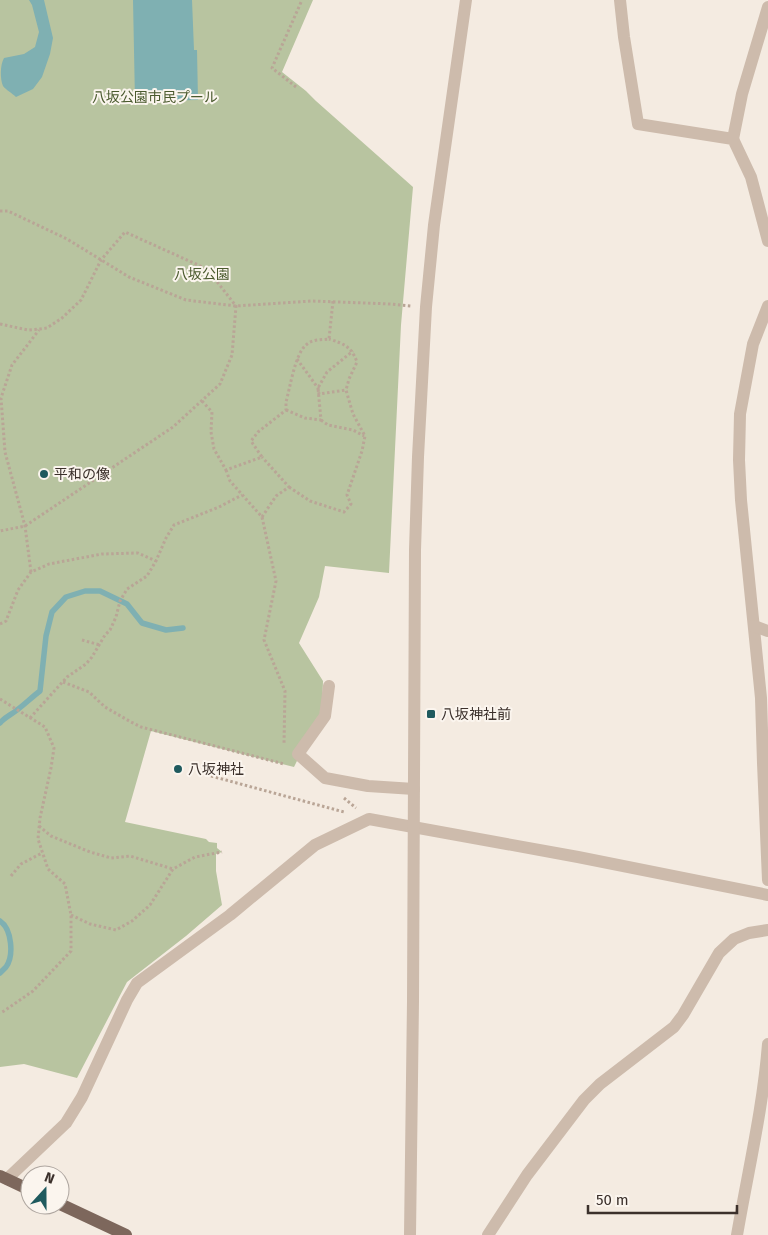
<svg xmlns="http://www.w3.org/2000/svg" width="768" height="1235" font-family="'Fira Sans','Noto Sans JP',sans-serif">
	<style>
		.green { fill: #b8c4a0 }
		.water { fill: #7fb0b2 }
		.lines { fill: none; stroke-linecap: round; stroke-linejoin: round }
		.stream { stroke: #7fb0b2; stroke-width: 5.5 }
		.path { stroke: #b9a596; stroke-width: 3; stroke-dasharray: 2.5 2.5; stroke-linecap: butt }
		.minor { stroke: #cdbbac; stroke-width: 12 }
		.major { stroke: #7d675c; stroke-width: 12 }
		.poi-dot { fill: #1f5a5e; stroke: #fbf5ee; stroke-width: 2 }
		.labels { text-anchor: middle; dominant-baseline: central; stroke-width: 4; stroke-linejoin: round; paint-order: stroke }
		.park-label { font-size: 14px; fill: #4a5a2e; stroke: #fbf5ee }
		.poi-label { font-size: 14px; fill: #3b302b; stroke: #fbf5ee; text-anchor: start }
	</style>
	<rect width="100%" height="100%" fill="#f4ebe1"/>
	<!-- green -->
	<path class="green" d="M 0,0 L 313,0 L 282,72 L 306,91 L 316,101 L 413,187 L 401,325 L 389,573 L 325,566 L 319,597 L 299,643 L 323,681 L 322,710 L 294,767 L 151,731 L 125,822 L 206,839 L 209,842 L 217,843 L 217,848 L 222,852 L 216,854 L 216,871 L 222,905 L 186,936 L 127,982 L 77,1078 L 24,1064 L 0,1067 Z"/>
	<!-- water -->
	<g class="water">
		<path d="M 29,0 L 44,0 L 53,38 L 50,54 L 42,77 L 33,89 L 16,97 C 12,93 6,90 3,86 C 0,79 0,65 4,58 L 24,54 L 35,47 L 39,32 L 32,5 Z"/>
		<path d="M 133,0 L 192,0 L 194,50 L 197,50 L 198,100 L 135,101 Z"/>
	</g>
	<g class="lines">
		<!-- stream -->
		<g class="stream">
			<path d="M 0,723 C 5,717 11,715 17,710 C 25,704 32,697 40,691 L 46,636 L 52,612 L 66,597 L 85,591 L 100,591 L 127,604 L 142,623 L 166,630 L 183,628"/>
			<path d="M 0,921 C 12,929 14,956 6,967 C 4,969 2,971 0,973"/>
		</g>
		<!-- path -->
		<g class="path">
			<path d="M 296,87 L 272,68 L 302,0"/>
			<path d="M 0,211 L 8,211 L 67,239 L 129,277 L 186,300 L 236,306 L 312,301 L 391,304 L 411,306"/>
			<path d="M 0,324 L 28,330 L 40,329 L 47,328 L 62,318 L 81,300 L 101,260 L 125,232 L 207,269 L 236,306 L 232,355 L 220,384 L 173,427 L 25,526 L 0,531"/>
			<path d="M 297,359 L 318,388 L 319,394 L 346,390"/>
			<path d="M 202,401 L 212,412 L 211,432 L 214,449 L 226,470 L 262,457 L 251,441 L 258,432 L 286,410 L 286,402 C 290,388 295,354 306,345 C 312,339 321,340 329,339 L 333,301"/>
			<path d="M 286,410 L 305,418 L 321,420 L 318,388 L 327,372 L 353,351"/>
			<path d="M 321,420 L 328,425 L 353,430 L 364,436"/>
			<path d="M 226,470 L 230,481 L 262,517 L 276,581 L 264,640 L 285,691 L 284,744"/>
			<path d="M 289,487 L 310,501 L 344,512 L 351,504 L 347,495 L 362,451 L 365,436 L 353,414 L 346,390 L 349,379 L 357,362 C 351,346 344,344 329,339"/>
			<path d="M 262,517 L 276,496 L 289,487 L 262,457"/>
			<path d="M 31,572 L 25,526 L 5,452 L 1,398 L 12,365 L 39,330"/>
			<path d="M 0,624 L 6,621 L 18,590 L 31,572 L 49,564 L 102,554 L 138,553 L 156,561"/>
			<path d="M 82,640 L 100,645"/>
			<path d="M 63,682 L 89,692 L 105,707 L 131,722 L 141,727 L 284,764"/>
			<path d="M 0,699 L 45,727 L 54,748 L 51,768 L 40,818 L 38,839 L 48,869 L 65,884 L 71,915 L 71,951 L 33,991 L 4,1011 L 0,1013"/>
			<path d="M 30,718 L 67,677 L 86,664 L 92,657 L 105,635 L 110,630 L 116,617 L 120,601 L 127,589 L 147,576 L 156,561 L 166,538 L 174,525 L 219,507 L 242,495"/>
			<path d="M 211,776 L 344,812"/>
			<path d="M 344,798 L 356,808"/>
			<path d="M 39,826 L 51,836 L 90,852 L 111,858 L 130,856 L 173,869"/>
			<path d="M 11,876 L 21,864 L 42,853"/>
			<path d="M 71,915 L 90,924 L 116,930 L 132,921 L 150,905 L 173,869 L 195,857 L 222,852"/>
		</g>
		<!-- minor -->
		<g class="minor">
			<path d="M 620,0 L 624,37 L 638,124 L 733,139 L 751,177 L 768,241"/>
			<path d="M 733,139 L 742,94 L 768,7"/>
			<path d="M 768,306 L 753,344 L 740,414 L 739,460 L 741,500 L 761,698 L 763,763 L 768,880"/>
			<path d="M 754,626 L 768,631"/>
			<path d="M 329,686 L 325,716 L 298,754 L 325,778 L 368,786 L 414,789"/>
			<path d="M 7,1179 L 66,1123 L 82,1097 L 127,1000 L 137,983 L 230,915 L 315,845 L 369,819 L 578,857 L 768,895"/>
			<path d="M 410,1235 L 413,1001 L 415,550 L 418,457 L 426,307 L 434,225 L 466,0"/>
			<path d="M 488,1235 L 527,1175 L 584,1100 L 600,1084 L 674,1027 L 683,1015 L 719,953 L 734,939 L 749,933 L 768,930"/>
			<path d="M 737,1235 C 748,1171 763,1108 768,1044"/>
		</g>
		<!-- major -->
		<g class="major">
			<path d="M 0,1176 L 30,1190"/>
			<path d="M 60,1204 L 126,1235"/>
		</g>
	</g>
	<!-- markers -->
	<g class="poi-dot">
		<circle cx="44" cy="474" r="5"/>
		<rect x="426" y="709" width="10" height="10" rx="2.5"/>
		<circle cx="178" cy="769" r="5"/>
	</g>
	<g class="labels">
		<!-- park labels -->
		<g class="park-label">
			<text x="155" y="97">八坂公園市民プール</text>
			<text x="202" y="274">八坂公園</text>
		</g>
		<!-- poi labels -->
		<g class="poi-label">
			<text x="54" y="474">平和の像</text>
			<text x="441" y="714">八坂神社前</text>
			<text x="188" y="769">八坂神社</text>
		</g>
	</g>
	<!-- north arrow -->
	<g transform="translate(45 1190) rotate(21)"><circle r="24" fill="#fbf5ee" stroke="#aea6a0"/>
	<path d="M0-4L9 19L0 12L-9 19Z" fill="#1f5a5e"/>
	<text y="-8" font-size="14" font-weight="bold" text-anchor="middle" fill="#3b302b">N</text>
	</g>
	<!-- scale -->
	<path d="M588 1205v8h149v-8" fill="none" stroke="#3b302b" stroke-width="2.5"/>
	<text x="596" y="1205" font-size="15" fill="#3b302b" stroke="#fbf5ee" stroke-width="4" paint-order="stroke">50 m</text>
</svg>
